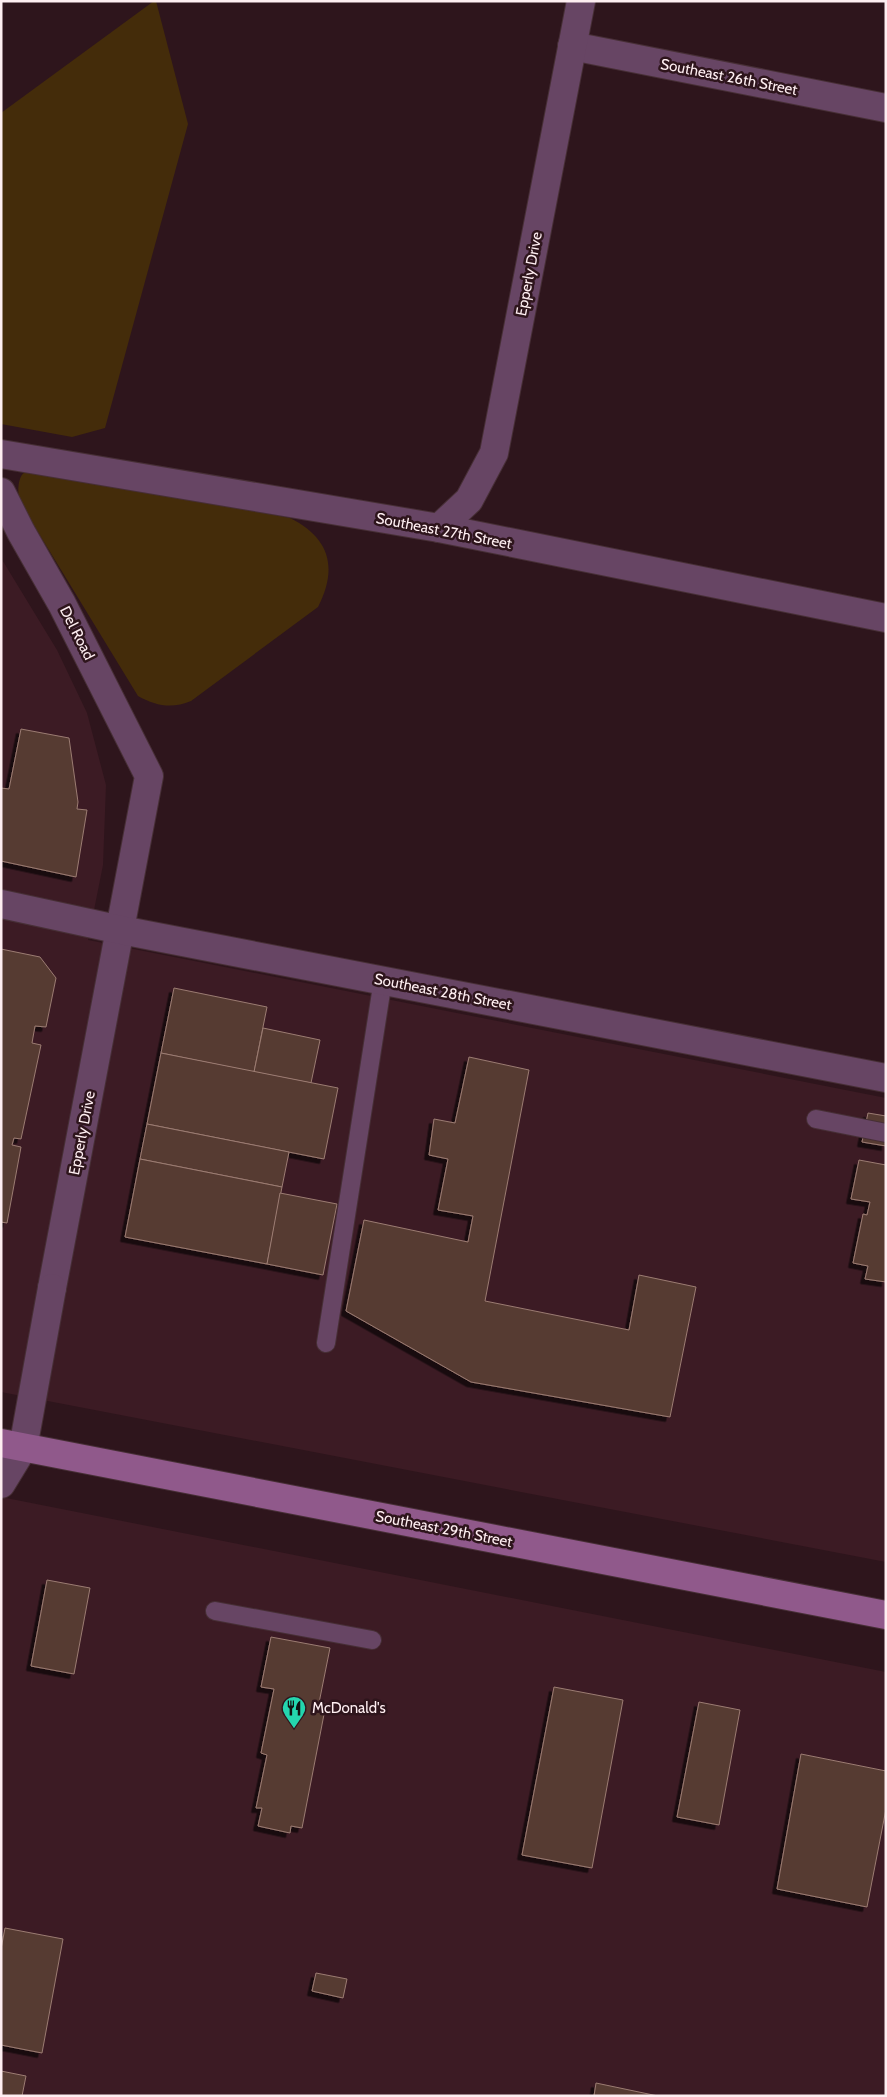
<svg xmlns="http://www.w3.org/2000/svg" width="887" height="2097" font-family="Cabin,sans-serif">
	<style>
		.built { fill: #3c1b24 }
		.green { fill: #442c0a }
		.building { fill: #573b33; stroke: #9b7c72; filter: url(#shadow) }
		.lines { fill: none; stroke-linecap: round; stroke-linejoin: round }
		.service-casing { stroke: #472f36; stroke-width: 20 }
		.minor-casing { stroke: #472f36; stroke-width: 30 }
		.tertiary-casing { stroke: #472f36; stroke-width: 30 }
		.secondary-casing { stroke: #472f36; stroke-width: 30 }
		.service { stroke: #674564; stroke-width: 18 }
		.minor { stroke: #674564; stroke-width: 28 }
		.tertiary { stroke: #674564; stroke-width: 28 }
		.secondary { stroke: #90598b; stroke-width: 28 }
		.labels { text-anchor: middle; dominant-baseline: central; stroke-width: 5; stroke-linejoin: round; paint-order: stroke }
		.street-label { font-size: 15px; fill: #feeef1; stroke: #2e151c }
		.poi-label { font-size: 15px; fill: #feeef1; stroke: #2e151c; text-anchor: start }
	</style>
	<defs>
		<filter id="shadow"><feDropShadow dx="-4.5" dy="4.5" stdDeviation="0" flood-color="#0009"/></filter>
	</defs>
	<rect width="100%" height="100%" fill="#2e151c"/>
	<!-- built -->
	<g class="built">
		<path d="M 1,558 L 57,650 L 87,713 L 106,785 L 103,865 L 88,940 L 886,1098 L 886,1562 L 1,1392 Z"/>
		<path d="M 1,1497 L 886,1672 L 886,2096 L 1,2096 Z"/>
	</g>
	<!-- green -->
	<g class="green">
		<path d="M 154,1 L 156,1 L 188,124 L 105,428 L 72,437 L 1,424 L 1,113 Z"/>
		<path d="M 37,469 L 290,518 C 330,538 338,568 318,607 L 191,701 C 172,709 156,706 138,696 L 19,501 C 18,493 17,477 25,472 C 28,470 34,470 37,469 Z"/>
	</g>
	<!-- building -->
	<g class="building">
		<path d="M 21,729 L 69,738 L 78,802 L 77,809 L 87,810 L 76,877 L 1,861 L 1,788 L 9,789 Z"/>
		<path d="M 1,949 L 40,957 L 56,978 L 46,1027 L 35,1026 L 32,1043 L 41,1045 L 21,1139 L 14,1138 L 12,1145 L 21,1147 L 7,1223 L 1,1222 Z"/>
		<path d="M 174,988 L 267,1007 L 254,1072 L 161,1053 Z"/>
		<path d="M 263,1028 L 320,1040 L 311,1083 L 254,1072 Z"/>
		<path d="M 161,1053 L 338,1088 L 324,1159 L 147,1124 Z"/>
		<path d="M 469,1057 L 529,1070 L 485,1301 L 629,1330 L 639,1275 L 696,1287 L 670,1417 L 471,1382 L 346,1311 L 364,1220 L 468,1242 L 473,1216 L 438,1210 L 448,1159 L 429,1155 L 434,1119 L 455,1123 Z"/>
		<path d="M 868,1113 L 886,1116 L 886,1146 L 862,1142 Z"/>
		<path d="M 147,1124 L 289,1152 L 282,1187 L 140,1159 Z"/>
		<path d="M 140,1159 L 282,1187 L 267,1264 L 125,1237 Z"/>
		<path d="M 859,1160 L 886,1165 L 886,1282 L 865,1279 L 868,1266 L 853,1263 L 863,1214 L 867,1215 L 870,1202 L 851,1199 Z"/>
		<path d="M 280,1193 L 337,1204 L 323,1275 L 267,1264 Z"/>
		<path d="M 47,1580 L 90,1588 L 74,1674 L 31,1666 Z"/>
		<path d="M 271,1637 L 330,1648 L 319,1703 L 326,1704 L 302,1828 L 291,1826 L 290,1833 L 258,1826 L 262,1808 L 256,1808 L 267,1755 L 261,1753 L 274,1689 L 261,1687 Z"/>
		<path d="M 554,1687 L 623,1700 L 592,1868 L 522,1855 Z"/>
		<path d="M 699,1702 L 740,1710 L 719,1825 L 677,1817 Z"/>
		<path d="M 801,1754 L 886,1771 L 886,1809 L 867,1907 L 777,1889 Z"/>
		<path d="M 5,1928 L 63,1939 L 42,2053 L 1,2045 L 1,1949 Z"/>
		<path d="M 316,1973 L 347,1979 L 343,1998 L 312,1991 Z"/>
		<path d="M 1,2071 L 26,2076 L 22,2096 L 1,2096 Z"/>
		<path d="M 596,2083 L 658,2096 L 594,2096 Z"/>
	</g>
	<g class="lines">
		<!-- service casing -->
		<g class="service-casing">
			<g id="service">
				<path d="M 816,1119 L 886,1133"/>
				<path d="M 326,1343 L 383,980"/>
				<path d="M 215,1611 L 372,1640"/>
			</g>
		</g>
		<!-- minor casing -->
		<g class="minor-casing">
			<g id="minor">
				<path d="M 572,46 L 886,108"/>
				<path d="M 1,454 L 439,528 L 886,618"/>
				<path d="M 1,492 L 21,532 L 62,604 L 149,776 L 52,1288"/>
				<path d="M 439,528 L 469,500 L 494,453 L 581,1"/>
				<path d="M 1,904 L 121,930 L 886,1078"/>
			</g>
		</g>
		<!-- tertiary casing -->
		<g class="tertiary-casing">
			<path id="tertiary" d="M 1,1484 L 23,1448 L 52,1288"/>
		</g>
		<!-- secondary casing -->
		<g class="secondary-casing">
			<path id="secondary" d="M 1,1443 L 886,1615"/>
		</g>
		<!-- service -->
		<use href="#service" class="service"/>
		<!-- minor -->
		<use href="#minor" class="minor"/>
		<!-- tertiary -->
		<use href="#tertiary" class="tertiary"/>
		<!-- secondary -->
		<use href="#secondary" class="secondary"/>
	</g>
	<!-- icons -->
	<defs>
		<g id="restaurant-pin" transform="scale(1.25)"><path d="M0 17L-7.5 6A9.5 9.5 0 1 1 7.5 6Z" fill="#24d5ae" stroke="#2e151c"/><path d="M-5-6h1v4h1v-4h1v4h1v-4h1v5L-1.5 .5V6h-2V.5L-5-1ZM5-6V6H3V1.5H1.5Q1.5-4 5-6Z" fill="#111"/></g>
	</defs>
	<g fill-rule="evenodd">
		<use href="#restaurant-pin" x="294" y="1708"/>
	</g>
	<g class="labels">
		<!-- street labels -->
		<g class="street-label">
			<text transform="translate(729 77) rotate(11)">Southeast 26th Street</text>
			<text transform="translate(529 274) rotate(-79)">Epperly Drive</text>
			<text transform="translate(444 531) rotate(11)">Southeast 27th Street</text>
			<text transform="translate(77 633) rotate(63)">Del Road</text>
			<text transform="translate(443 992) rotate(11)">Southeast 28th Street</text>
			<text transform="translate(82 1133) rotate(-79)">Epperly Drive</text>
			<text transform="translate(444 1529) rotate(11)">Southeast 29th Street</text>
		</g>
		<!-- poi labels -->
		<g class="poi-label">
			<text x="312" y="1708">McDonald's</text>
		</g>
	</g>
	<!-- border -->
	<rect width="887" height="2097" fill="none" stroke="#feeef1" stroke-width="5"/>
</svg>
